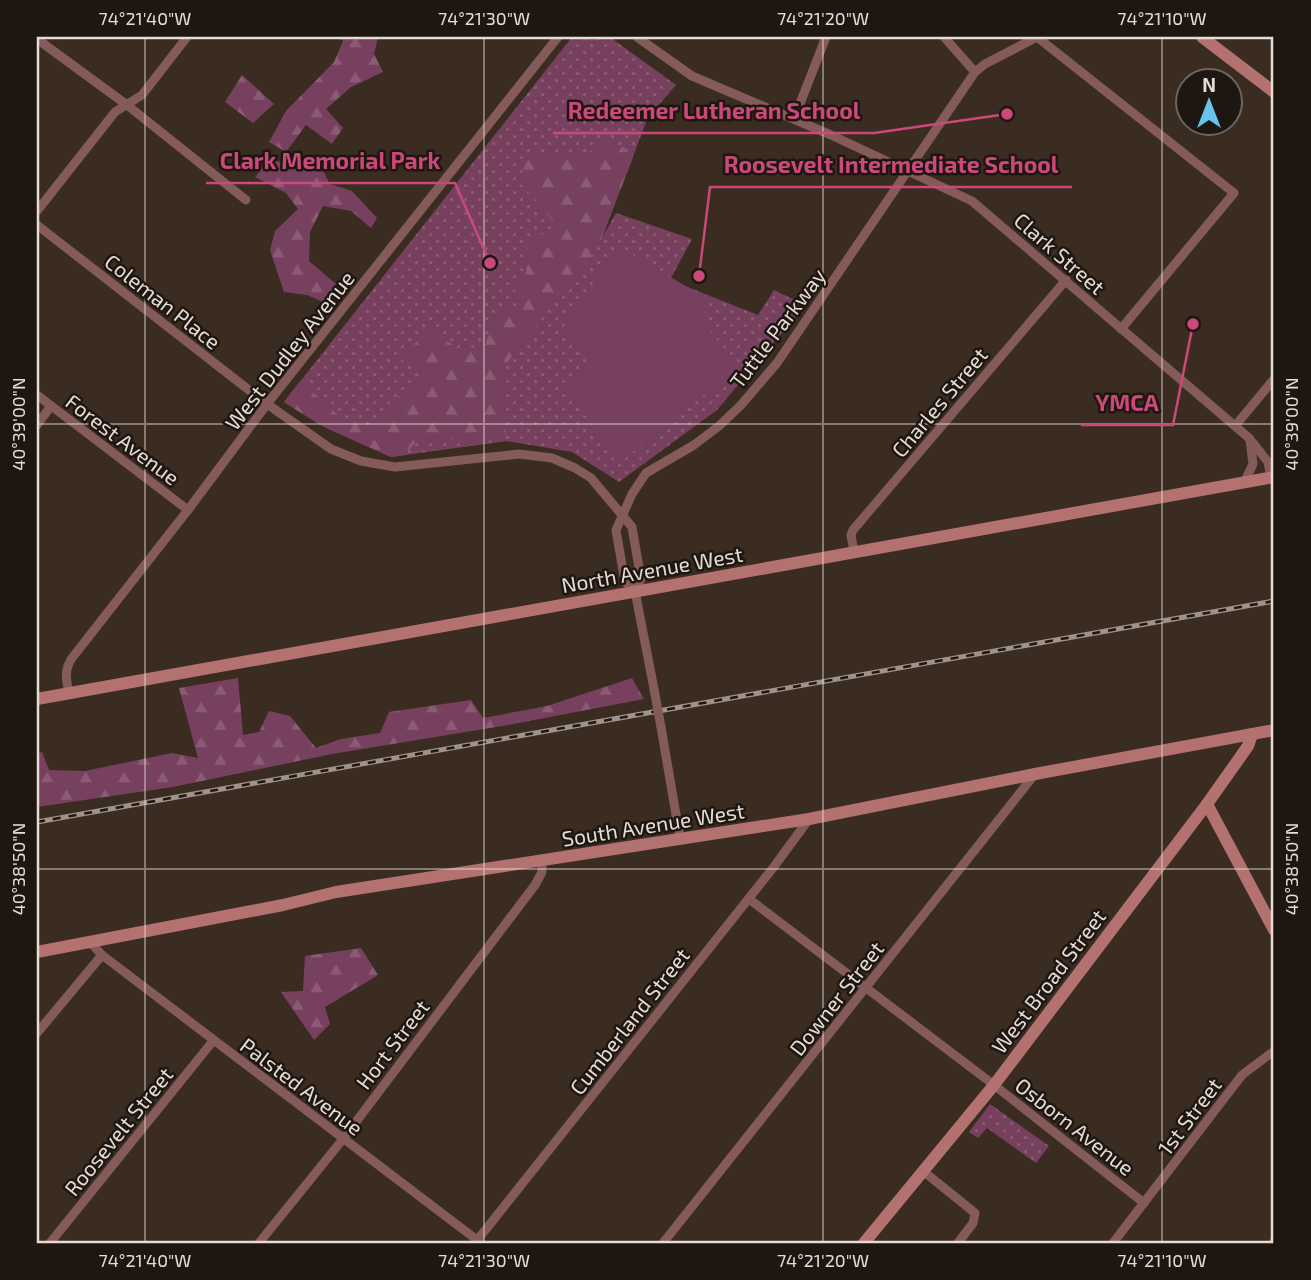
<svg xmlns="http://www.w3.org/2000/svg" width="1311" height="1280" font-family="'Exo 2',sans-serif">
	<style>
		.grass { fill: url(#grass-dots) }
		.forest { fill: url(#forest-firs) }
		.pitch { fill: #78405f }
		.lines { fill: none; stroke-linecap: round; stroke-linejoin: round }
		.street { stroke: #845b59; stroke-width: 9 }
		.secondary { stroke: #b37270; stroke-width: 12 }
		.rail-casing { stroke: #9e9289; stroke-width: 5 }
		.rail { stroke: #1d1611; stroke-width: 2.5; stroke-dasharray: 8; stroke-linecap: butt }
		.street-bridge { stroke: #845b59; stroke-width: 9 }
		.ticks { fill: none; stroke: #e6dcd5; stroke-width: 2; stroke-opacity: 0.45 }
		.labels { text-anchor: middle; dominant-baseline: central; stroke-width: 5; stroke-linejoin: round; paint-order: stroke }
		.street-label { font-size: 21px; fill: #e6dcd5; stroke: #1d1611 }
		.leader { fill: none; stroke: #cb497a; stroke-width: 2.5 }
		.callout-dot { fill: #cb497a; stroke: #1d1611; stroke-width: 2.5 }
		.callout-label { font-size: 23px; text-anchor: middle; font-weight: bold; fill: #cb497a; stroke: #1d1611; stroke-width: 5; stroke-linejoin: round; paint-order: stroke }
		.neatline { fill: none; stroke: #e6dcd5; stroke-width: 2.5 }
		.ticks-label { font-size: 18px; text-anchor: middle; fill: #e6dcd5 }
	</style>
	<defs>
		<pattern id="grass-dots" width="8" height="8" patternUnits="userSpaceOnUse" patternTransform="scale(1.75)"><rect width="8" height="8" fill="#78405f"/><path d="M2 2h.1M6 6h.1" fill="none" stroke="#8b5b75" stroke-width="1.8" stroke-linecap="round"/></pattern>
		<pattern id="forest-firs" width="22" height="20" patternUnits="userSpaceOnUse" patternTransform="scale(1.75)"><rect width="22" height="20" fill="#78405f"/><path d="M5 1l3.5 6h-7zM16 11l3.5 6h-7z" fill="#8b5b75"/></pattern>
	</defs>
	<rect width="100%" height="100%" fill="#3b2c21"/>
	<!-- grass -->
	<g class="grass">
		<path d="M 572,37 L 610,37 L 676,85 L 648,117 L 602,238 L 616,213 L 692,239 L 670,280 L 758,315 L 774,290 L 805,305 L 717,410 L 619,482 L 572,452 L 506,441 L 391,457 L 322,426 L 284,402 Z"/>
		<path d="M 990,1104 L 1049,1146 L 1036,1163 L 987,1128 L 978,1138 L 969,1132 Z"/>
	</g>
	<!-- forest -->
	<g class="forest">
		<path d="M 338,37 L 378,37 L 374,54 L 383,72 L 351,87 L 326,109 L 343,128 L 332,144 L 306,125 L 286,152 L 269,142 L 286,111 L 334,62 L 343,41 Z"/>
		<path d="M 242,75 L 274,104 L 253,123 L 225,102 Z"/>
		<path d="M 603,137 L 625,148 L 632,160 L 598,247 L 502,369 L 506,441 L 462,447 L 454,438 L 417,440 L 405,455 L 391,457 L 322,426 L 284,402 L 300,381 L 345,421 L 368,425 L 381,418 L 404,389 L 422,385 L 421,372 L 399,358 L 431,329 L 461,351 L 486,344 L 493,314 L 517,307 L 513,287 L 526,274 L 528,244 L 555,226 L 549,215 L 519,182 L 529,153 L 586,156 Z"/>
		<path d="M 270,159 L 297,167 L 322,169 L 330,184 L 352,191 L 377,218 L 371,228 L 351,211 L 323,206 L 310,232 L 309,261 L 336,284 L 325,303 L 307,295 L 284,292 L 270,250 L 275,231 L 298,209 L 286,193 L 255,177 Z"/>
		<path d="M 238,678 L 243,735 L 259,732 L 269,711 L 290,716 L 316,748 L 341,739 L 380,733 L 389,712 L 471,700 L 483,718 L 547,706 L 632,678 L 644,699 L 508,725 L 332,754 L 173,787 L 37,807 L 37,754 L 42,752 L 49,770 L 85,771 L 172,753 L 198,758 L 179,688 Z"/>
		<path d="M 361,948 L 378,975 L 325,1007 L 330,1024 L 314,1040 L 281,992 L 303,991 L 305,956 Z"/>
	</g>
	<!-- pitch -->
	<path class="pitch" d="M 623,249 L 711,301 L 700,319 L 739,367 L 621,461 L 563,388 L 597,361 L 559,333 L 615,251 Z"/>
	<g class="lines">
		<!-- street -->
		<g class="street">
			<path d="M 637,37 L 692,76 L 831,135 L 972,201 L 1249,438 L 1268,462 L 1271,478"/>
			<path d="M 944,37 L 975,72"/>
			<path d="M 1037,37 L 1234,193 L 1121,329"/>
			<path d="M 37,39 L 127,105 L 246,200"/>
			<path d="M 794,119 L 826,37"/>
			<path d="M 37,211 L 115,112 L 142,95 L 187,37"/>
			<path d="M 37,225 L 267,404 L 331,449 L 361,461 L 395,467 L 519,454 L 552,458 L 575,468 L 591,478 L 632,527 L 641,579 L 635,591"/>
			<path d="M 37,395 L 188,510"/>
			<path d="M 37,425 L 51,406"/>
			<path d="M 1235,426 L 1274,379"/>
			<path d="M 1244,483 L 1253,464 L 1250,440"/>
			<path d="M 854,552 L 851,535 L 853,530 L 1066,280"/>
			<path d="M 654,689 L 635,591 L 625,582 L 616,530 L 632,494 L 646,473 L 694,445 L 719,426 L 741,405 L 777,363 L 975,72 L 985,64 L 1037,37"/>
			<path d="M 69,693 C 66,679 64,670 72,658 L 188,510 L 267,404 L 558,37"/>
			<path d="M 661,727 L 680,838"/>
			<path d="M 749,899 L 994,1085 L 1144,1203"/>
			<path d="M 90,942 L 102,955 L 481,1243"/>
			<path d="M 37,1033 L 102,955"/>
			<path d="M 923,1171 L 975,1213 L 973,1223 L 958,1243"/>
			<path d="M 50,1243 L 213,1041"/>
			<path d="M 259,1243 L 343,1139 L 535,885 L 542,872 L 542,861"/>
			<path d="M 475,1243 L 773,868 L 809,819"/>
			<path d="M 663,1243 L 1035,774"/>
			<path d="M 1113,1243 L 1242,1075 L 1274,1051"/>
			<path d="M 1273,1243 L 1274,1242"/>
		</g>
		<!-- secondary -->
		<g class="secondary">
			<path d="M 1202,37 L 1274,92"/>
			<path d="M 37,699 L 1274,477"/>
			<path d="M 1207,804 L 1274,930"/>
			<path d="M 37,952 L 283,905 L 336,892 L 809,819 L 1035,774 L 1274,730"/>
			<path d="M 864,1243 L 994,1085 L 1207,804 L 1248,746 L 1252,734"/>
		</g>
		<!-- rail casing -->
		<g class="rail-casing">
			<path id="rail" d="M 37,822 L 1274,601"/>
		</g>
		<!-- rail -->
		<use href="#rail" class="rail"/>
		<!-- street-bridge -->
		<path class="street-bridge" d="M 654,689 L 661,727"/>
	</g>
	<!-- ticks -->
	<path class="ticks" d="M 145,37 L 145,1243M 484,37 L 484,1243M 823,37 L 823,1243M 1162,37 L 1162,1243M 37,424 L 1274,424M 37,869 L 1274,869"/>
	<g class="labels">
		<!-- street labels -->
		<g class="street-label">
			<text transform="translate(1060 253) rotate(41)">Clark Street</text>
			<text transform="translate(163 301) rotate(38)">Coleman Place</text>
			<text transform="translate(777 328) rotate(-53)">Tuttle Parkway</text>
			<text transform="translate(289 350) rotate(-52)">West Dudley Avenue</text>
			<text transform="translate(939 402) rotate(-50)">Charles Street</text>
			<text transform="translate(123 439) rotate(37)">Forest Avenue</text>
			<text transform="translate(652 569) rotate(-10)">North Avenue West</text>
			<text transform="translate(653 824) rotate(-9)">South Avenue West</text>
			<text transform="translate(1048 981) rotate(-53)">West Broad Street</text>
			<text transform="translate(836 998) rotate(-52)">Downer Street</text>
			<text transform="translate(629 1021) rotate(-52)">Cumberland Street</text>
			<text transform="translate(392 1044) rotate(-53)">Hort Street</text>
			<text transform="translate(302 1086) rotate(37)">Palsted Avenue</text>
			<text transform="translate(1189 1116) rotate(-53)">1st Street</text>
			<text transform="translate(1075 1126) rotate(38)">Osborn Avenue</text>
			<text transform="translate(118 1131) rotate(-51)">Roosevelt Street</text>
		</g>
	</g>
	<!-- callouts -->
	<path class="leader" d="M1007 114L874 133H553M490 263L455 183H206M699 276L710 187H1072M1193 324L1173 425H1081"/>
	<g class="callout-dot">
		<circle cx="1007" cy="114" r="7"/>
		<circle cx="490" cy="263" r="7"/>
		<circle cx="699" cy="276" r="7"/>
		<circle cx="1193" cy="324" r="7"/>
	</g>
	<g class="callout-label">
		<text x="714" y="119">Redeemer Lutheran School</text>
		<text x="330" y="169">Clark Memorial Park</text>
		<text x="891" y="173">Roosevelt Intermediate School</text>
		<text x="1127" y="411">YMCA</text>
	</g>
	<!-- border -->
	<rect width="1311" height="1280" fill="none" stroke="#1d1611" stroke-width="77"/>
	<!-- north arrow -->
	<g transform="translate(1209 102)"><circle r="33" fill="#1d1611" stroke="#6d655f" stroke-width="2"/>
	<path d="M0-5L12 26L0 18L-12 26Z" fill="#66c4ef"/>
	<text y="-10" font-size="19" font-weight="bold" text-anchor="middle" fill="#e6dcd5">N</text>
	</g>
	<rect x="38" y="38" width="1234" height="1204" class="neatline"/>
	<g class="ticks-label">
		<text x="145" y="25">74°21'40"W</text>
		<text x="484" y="25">74°21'30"W</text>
		<text x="823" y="25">74°21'20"W</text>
		<text x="1162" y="25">74°21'10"W</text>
		<text transform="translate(19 424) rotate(-90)" y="6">40°39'00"N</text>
		<text transform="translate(1292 424) rotate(-90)" y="6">40°39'00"N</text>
		<text transform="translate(19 869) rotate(-90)" y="6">40°38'50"N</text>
		<text transform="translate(1292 869) rotate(-90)" y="6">40°38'50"N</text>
		<text x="145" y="1267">74°21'40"W</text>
		<text x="484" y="1267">74°21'30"W</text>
		<text x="823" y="1267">74°21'20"W</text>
		<text x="1162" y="1267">74°21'10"W</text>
	</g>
</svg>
